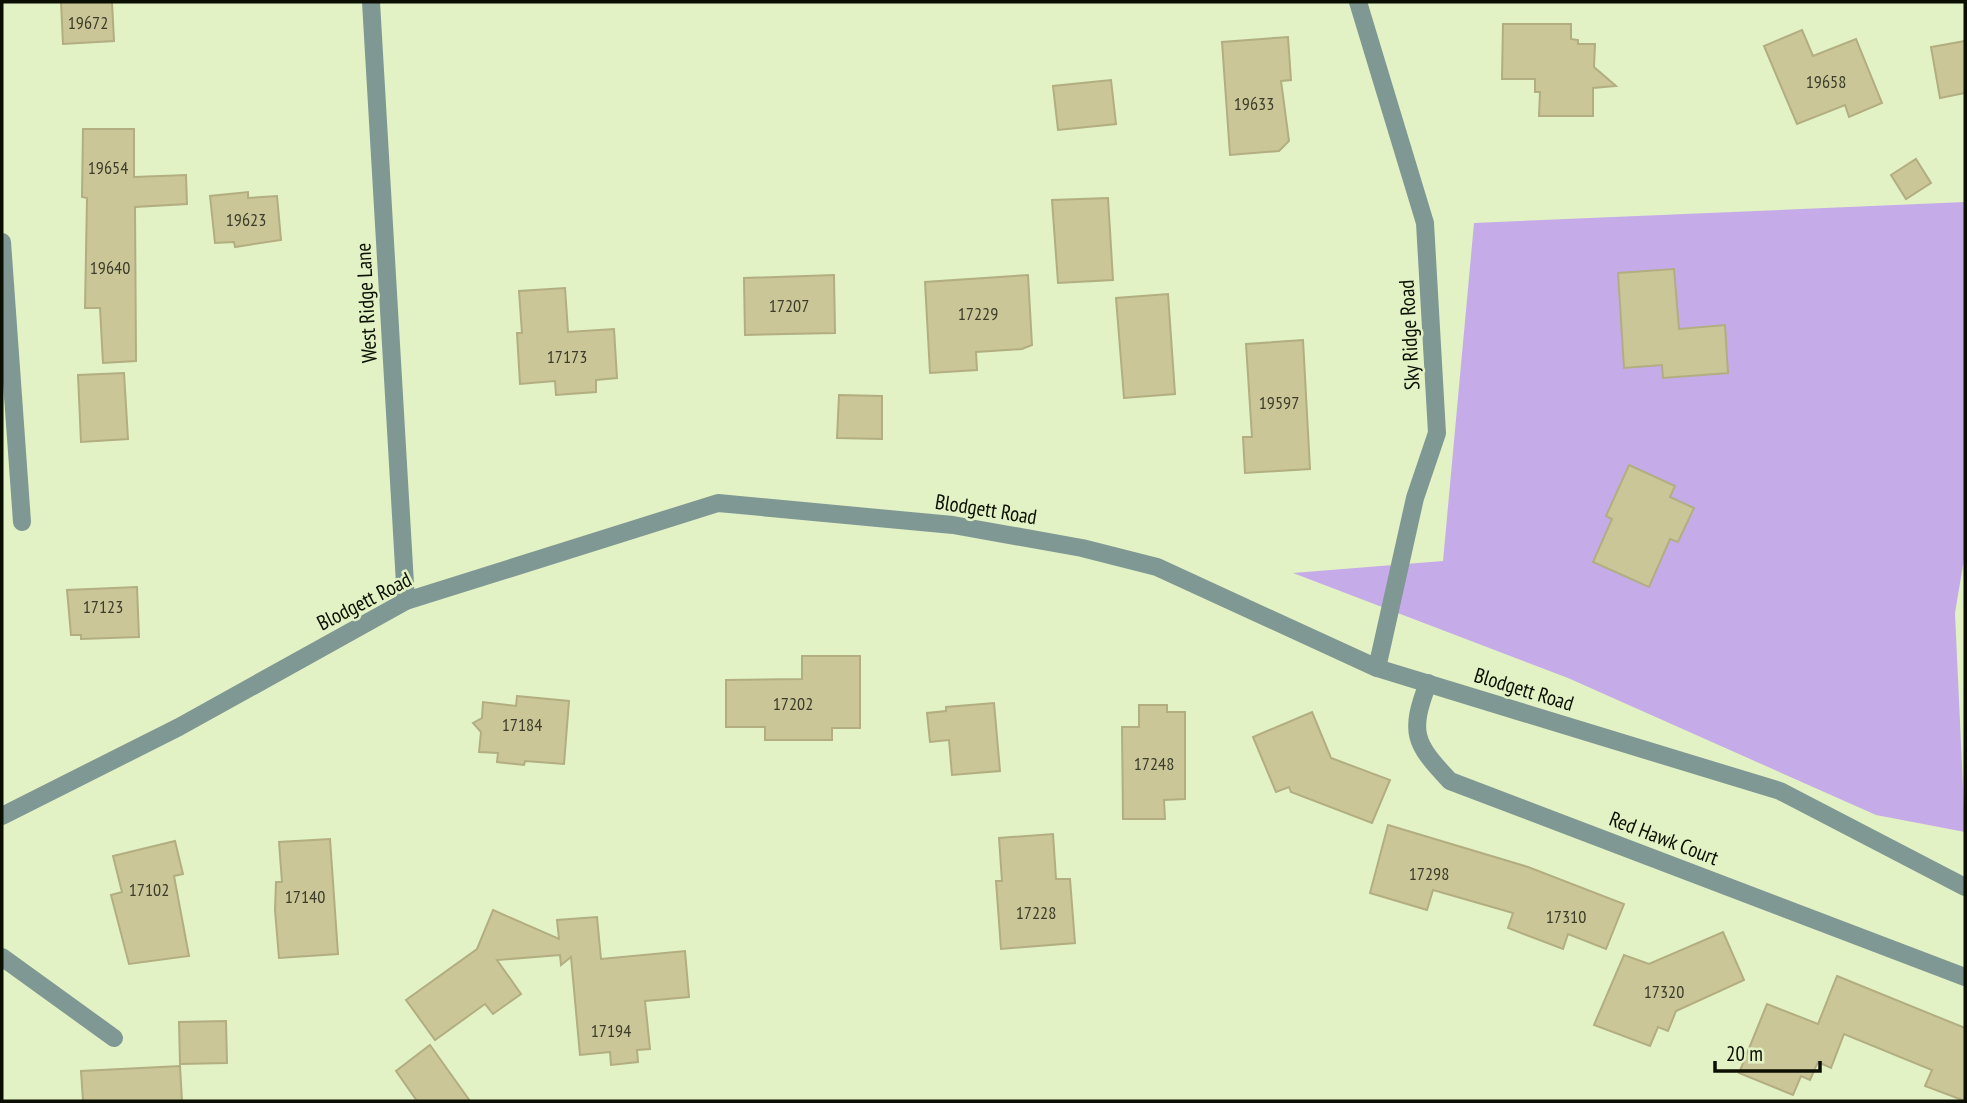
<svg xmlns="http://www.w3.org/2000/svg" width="1967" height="1103" font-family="'PT Sans Narrow',sans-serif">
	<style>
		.forest { fill: #c5ace8 }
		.building { fill: #cac698; stroke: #b2ae81; stroke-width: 2 }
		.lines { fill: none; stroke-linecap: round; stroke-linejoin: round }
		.lane { stroke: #809894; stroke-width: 18 }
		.street { stroke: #809894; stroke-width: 18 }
		.labels { text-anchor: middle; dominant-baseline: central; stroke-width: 5; stroke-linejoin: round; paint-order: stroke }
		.number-label { font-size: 18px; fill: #3b3d28 }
		.street-label { font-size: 21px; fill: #0b0f02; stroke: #e2f2c5 }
	</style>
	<rect width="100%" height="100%" fill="#e2f2c5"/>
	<!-- forest -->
	<path class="forest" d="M 1965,202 L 1965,553 L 1955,613 L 1965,832 L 1876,815 L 1568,678 L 1293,573 L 1443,561 L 1474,223 Z"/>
	<!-- building -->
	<g class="building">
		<path d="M 61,2 L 112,2 L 114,41 L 63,44 Z"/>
		<path d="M 1503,24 L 1571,24 L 1571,39 L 1578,40 L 1578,44 L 1595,44 L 1594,67 L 1616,86 L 1593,88 L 1593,116 L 1539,116 L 1540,92 L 1535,92 L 1535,79 L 1502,79 Z"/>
		<path d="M 1802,30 L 1813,56 L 1856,39 L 1882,103 L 1849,117 L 1845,105 L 1797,124 L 1764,46 Z"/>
		<path d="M 1288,37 L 1291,80 L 1281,81 L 1289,141 L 1279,151 L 1230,155 L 1222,42 Z"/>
		<path d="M 1965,41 L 1965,93 L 1940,98 L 1931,47 Z"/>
		<path d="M 1111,80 L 1116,124 L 1058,130 L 1053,86 Z"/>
		<path d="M 83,129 L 134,129 L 134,177 L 186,175 L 187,204 L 135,207 L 136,361 L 103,363 L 100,308 L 85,308 L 87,198 L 82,197 Z"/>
		<path d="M 1916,159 L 1931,183 L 1906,199 L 1891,175 Z"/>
		<path d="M 248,192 L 248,198 L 277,196 L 281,240 L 235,247 L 234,242 L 215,243 L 210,196 Z"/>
		<path d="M 1108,198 L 1113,280 L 1058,283 L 1052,200 Z"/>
		<path d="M 1674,269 L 1679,329 L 1725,325 L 1728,373 L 1663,378 L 1662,365 L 1624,368 L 1618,273 Z"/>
		<path d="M 834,275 L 835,333 L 745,335 L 744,278 Z"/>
		<path d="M 1028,275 L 1032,345 L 1022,349 L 976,352 L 977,370 L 930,373 L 925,282 Z"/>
		<path d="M 565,288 L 568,332 L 614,329 L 617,378 L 596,380 L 596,392 L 556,395 L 555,381 L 520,384 L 517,333 L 522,333 L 519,291 Z"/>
		<path d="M 1168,294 L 1175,394 L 1124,398 L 1116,298 Z"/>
		<path d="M 1303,340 L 1310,469 L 1245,473 L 1243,437 L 1252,437 L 1246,344 Z"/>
		<path d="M 124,373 L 128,439 L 81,442 L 78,375 Z"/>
		<path d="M 839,395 L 882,396 L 882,439 L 837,438 Z"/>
		<path d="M 1629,465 L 1675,486 L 1670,497 L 1694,508 L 1678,542 L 1670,539 L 1649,587 L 1593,562 L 1612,519 L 1606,516 Z"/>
		<path d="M 137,587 L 139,637 L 81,639 L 81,635 L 71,635 L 67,590 Z"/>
		<path d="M 802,656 L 860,656 L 860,728 L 832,728 L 832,740 L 765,740 L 765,727 L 726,727 L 726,680 L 802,679 Z"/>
		<path d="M 517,696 L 569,701 L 564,764 L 525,761 L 524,765 L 497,762 L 498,753 L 479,752 L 481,732 L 473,723 L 482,718 L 483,702 L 516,706 Z"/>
		<path d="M 994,703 L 1000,771 L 952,775 L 949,740 L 930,742 L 927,713 L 946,711 L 946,707 Z"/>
		<path d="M 1139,705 L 1167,705 L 1167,712 L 1185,712 L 1185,799 L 1164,800 L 1165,819 L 1123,819 L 1122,727 L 1139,727 Z"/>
		<path d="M 1312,712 L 1331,758 L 1390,780 L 1372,823 L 1291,792 L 1289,787 L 1276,792 L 1253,737 Z"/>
		<path d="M 1388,825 L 1528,867 L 1624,904 L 1606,949 L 1568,934 L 1563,949 L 1508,928 L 1513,913 L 1433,890 L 1427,910 L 1370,893 Z"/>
		<path d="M 1053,834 L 1056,879 L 1070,879 L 1075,943 L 1001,949 L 996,881 L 1002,881 L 999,838 Z"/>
		<path d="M 330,839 L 338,954 L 279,958 L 275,910 L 276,882 L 282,882 L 279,842 Z"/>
		<path d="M 175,841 L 183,874 L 174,876 L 189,956 L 129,964 L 111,895 L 122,892 L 113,856 Z"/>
		<path d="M 493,910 L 559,939 L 557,920 L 597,917 L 601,959 L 685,951 L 689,997 L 645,1001 L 650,1049 L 637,1050 L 638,1062 L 611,1065 L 610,1052 L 580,1055 L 571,957 L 561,965 L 560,955 L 497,960 L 521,994 L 493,1014 L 485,1004 L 435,1040 L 406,1000 L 477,949 Z"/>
		<path d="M 1723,932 L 1744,980 L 1676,1011 L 1668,1031 L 1658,1027 L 1650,1046 L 1594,1025 L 1624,955 L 1649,964 Z"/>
		<path d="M 1837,976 L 1965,1028 L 1965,1101 L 1925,1086 L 1932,1070 L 1844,1034 L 1831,1068 L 1818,1062 L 1810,1080 L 1801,1076 L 1793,1095 L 1739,1073 L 1767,1004 L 1818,1024 Z"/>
		<path d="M 226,1021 L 227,1063 L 180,1064 L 179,1022 Z"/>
		<path d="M 430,1045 L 470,1101 L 417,1101 L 396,1071 Z"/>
		<path d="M 180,1066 L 182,1101 L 83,1101 L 81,1071 Z"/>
	</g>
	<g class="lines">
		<!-- lane -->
		<path class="lane" d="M 2,957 L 114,1038"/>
		<!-- street -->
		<g class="street">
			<path d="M 371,2 L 406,601"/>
			<path d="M 1358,2 L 1425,223 L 1437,433 L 1415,498 L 1377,668"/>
			<path d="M 2,242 L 22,522"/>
			<path d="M 1428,683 C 1409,733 1414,743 1450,781 L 1965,977"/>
			<path d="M 2,816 L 179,727 L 406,601 L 718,503 L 953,525 L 1082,548 L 1157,567 L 1377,668 L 1780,791 L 1965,887"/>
		</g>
	</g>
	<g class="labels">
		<!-- number labels -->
		<g class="number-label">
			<text x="88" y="22">19672</text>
			<text x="1826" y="81">19658</text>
			<text x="1254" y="103">19633</text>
			<text x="108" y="167">19654</text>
			<text x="246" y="219">19623</text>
			<text x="110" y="267">19640</text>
			<text x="789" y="305">17207</text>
			<text x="978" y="313">17229</text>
			<text x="567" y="356">17173</text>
			<text x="1279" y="402">19597</text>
			<text x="103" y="606">17123</text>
			<text x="793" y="703">17202</text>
			<text x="522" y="724">17184</text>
			<text x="1154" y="763">17248</text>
			<text x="1429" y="873">17298</text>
			<text x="149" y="889">17102</text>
			<text x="305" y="896">17140</text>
			<text x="1036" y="912">17228</text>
			<text x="1566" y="916">17310</text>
			<text x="1664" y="991">17320</text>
			<text x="611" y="1030">17194</text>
		</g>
		<!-- street labels -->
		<g class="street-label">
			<text transform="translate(366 303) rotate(-93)">West Ridge Lane</text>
			<text transform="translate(1409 335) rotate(-93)">Sky Ridge Road</text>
			<text transform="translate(986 509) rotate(9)">Blodgett Road</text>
			<text transform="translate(364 601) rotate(-27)">Blodgett Road</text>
			<text transform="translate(1524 689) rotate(17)">Blodgett Road</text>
			<text transform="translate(1664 838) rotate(21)">Red Hawk Court</text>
		</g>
	</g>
	<!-- border -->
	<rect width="1967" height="1103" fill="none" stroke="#0b0f02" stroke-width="7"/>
	<!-- scale -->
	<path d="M1715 1061v10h105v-10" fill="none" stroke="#0b0f02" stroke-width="3.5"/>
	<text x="1726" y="1061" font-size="21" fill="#0b0f02" stroke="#e2f2c5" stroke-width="5" paint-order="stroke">20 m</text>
</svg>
